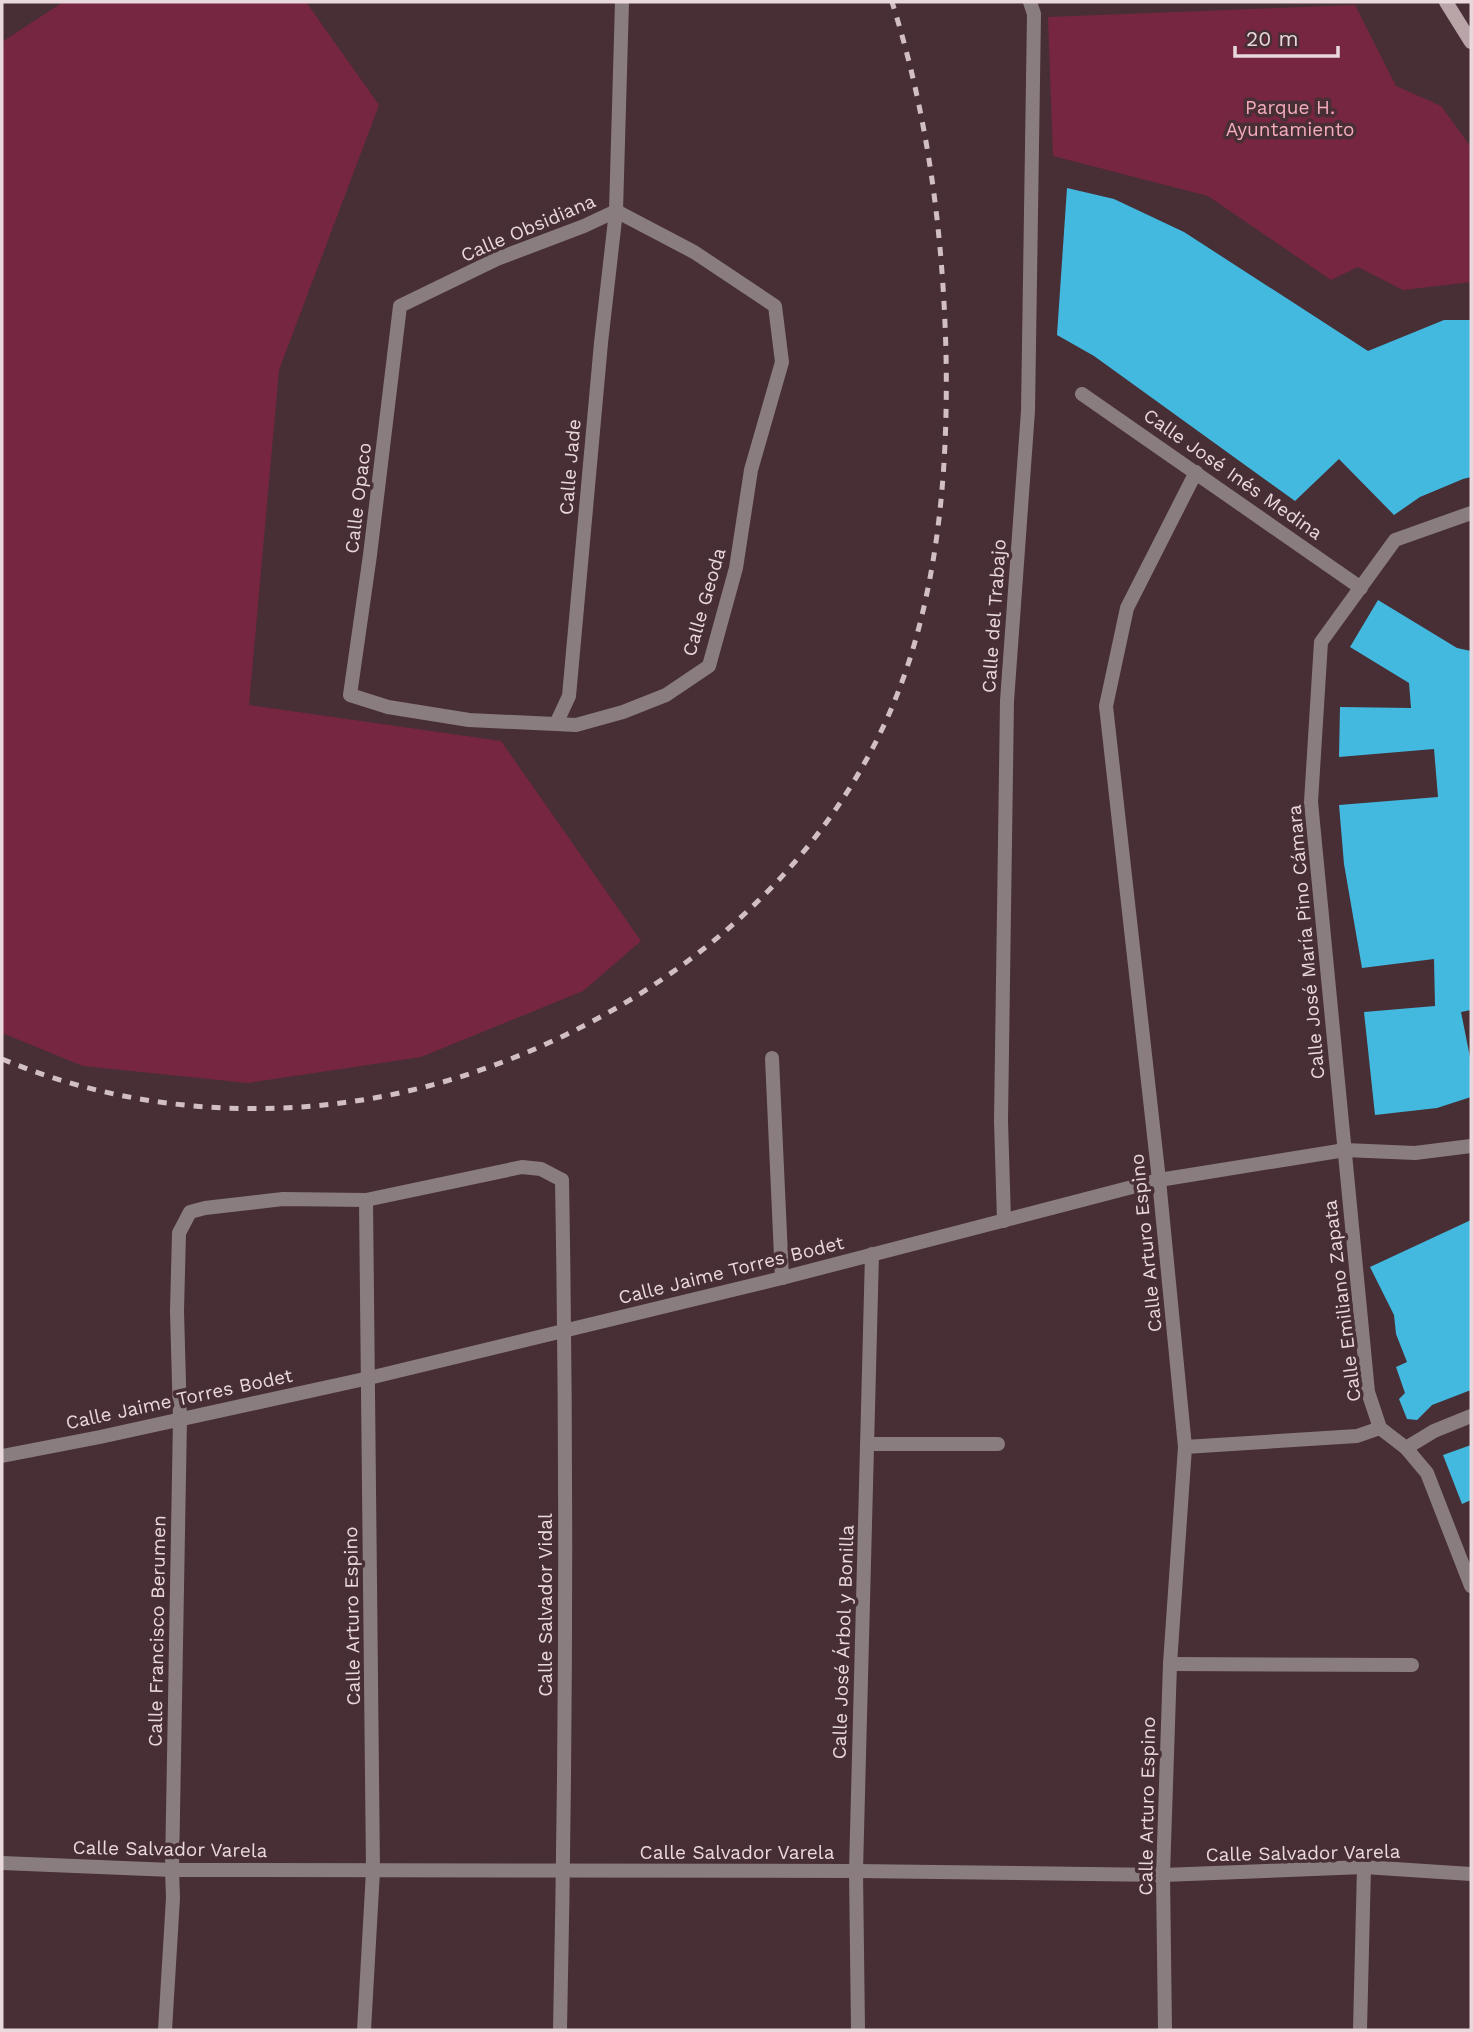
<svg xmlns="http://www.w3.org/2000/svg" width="1473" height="2032" font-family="'Work Sans',sans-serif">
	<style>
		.green { fill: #772641 }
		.building { fill: #43b9df }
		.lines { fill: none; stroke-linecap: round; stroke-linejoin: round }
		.street { stroke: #8a7d7f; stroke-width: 14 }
		.secondary { stroke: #b9a4a8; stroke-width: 14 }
		.rail { stroke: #d1bfc2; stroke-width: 5; stroke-dasharray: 9 9; stroke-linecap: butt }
		.labels { text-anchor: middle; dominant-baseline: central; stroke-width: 7; stroke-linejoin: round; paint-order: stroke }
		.park-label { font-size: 19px; fill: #f4acbd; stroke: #472f35 }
		.street-label { font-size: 19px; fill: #ead9dc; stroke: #472f35 }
	</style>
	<rect width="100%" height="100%" fill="#472f35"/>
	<!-- green -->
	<g class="green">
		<path d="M 63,2 L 306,2 L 379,105 L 279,370 L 249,705 L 501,741 L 641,941 L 583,991 L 421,1057 L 248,1083 L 83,1066 L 2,1033 L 2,42 Z"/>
		<path d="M 1355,5 L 1396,86 L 1441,106 L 1471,147 L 1471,282 L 1403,290 L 1358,267 L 1331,280 L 1208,196 L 1053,156 L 1048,17 Z"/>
	</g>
	<!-- building -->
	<g class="building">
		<path d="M 1067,188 L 1114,199 L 1184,232 L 1368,351 L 1444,320 L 1471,320 L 1471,477 L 1463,479 L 1420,497 L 1394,515 L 1339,459 L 1295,501 L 1094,356 L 1057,335 Z"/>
		<path d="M 1378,600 L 1457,648 L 1471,651 L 1471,1010 L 1461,1012 L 1471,1062 L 1471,1097 L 1437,1108 L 1375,1115 L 1364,1012 L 1435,1006 L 1434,959 L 1362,968 L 1344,864 L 1339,805 L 1438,797 L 1434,749 L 1339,757 L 1340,707 L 1411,708 L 1409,683 L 1350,647 Z"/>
		<path d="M 1471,1220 L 1471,1390 L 1432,1405 L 1417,1420 L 1407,1419 L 1399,1399 L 1405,1393 L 1396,1367 L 1407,1362 L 1396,1334 L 1394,1315 L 1370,1267 Z"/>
		<path d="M 1471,1445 L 1471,1500 L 1462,1504 L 1443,1455 Z"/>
	</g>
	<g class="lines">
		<!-- street -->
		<g class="street">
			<path d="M 616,211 L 694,252 L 775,306 L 782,362 L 751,470 L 736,568 L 709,666 L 666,695 L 623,712 L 576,725 L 469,720 L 388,707 L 350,695 L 370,555 L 400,306 L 497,259 L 584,226 Z"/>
			<path d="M 1082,394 L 1361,588"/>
			<path d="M 1471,513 L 1395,540 L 1321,642 L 1311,802 L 1368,1392 L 1380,1428 L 1406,1448 L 1427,1473 L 1471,1586"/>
			<path d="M 556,724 L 569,696 L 601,343 L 616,211 L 622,2"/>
			<path d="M 772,1058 L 782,1278"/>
			<path d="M 1004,1221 L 1001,1121 L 1007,701 L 1028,411 L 1034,14 L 1030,2"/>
			<path d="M 867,1444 L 998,1444"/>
			<path d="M 1185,1447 L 1357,1436 L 1380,1428"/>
			<path d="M 1406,1448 L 1434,1431 L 1471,1416"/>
			<path d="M 2,1456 L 100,1437 L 369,1378 L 782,1278 L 1159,1180 L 1345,1150 L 1415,1153 L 1471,1146"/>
			<path d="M 1170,1664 L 1412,1665"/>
			<path d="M 2,1863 L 172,1870 L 856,1871 L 1163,1875 L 1364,1867 L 1471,1874"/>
			<path d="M 165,2030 L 173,1898 L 172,1870 L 180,1419 L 177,1311 L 179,1233 L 190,1212 L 205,1208 L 283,1199 L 366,1200 L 522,1167 L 541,1169 L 562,1180 C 567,1463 566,1747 560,2030"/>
			<path d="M 364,2030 L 373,1871 L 366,1200"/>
			<path d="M 858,2030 L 856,1871 L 872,1254"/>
			<path d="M 1165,2030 L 1163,1875 L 1170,1664 L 1185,1447 L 1159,1180 L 1106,706 L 1127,608 L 1196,472"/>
			<path d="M 1360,2030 L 1364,1867"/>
		</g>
		<!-- secondary -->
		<path class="secondary" d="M 1446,2 L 1471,42"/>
		<!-- rail -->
		<path class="rail" d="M 2,1059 C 150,1121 320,1124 472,1073 C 672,1006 849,859 912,652 C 941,556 948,453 946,353 C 943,234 928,115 892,2"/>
	</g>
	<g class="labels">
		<!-- park labels -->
		<g class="park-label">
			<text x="1290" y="107">Parque H.<tspan x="1290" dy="22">Ayuntamiento</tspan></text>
		</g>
		<!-- street labels -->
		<g class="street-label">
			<text transform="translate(528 228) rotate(-23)">Calle Obsidiana</text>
			<text transform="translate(570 467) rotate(-85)">Calle Jade</text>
			<text transform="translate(1233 474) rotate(35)">Calle José Inés Medina</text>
			<text transform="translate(358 498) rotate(-83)">Calle Opaco</text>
			<text transform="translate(704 602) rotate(-74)">Calle Geoda</text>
			<text transform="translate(994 616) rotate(-86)">Calle del Trabajo</text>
			<text transform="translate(1306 942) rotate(-95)">Calle José María Pino Cámara</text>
			<text transform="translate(1146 1243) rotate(-96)">Calle Arturo Espino</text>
			<text transform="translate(731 1270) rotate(-14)">Calle Jaime Torres Bodet</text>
			<text transform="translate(1342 1301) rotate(-97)">Calle Emiliano Zapata</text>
			<text transform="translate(179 1399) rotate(-12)">Calle Jaime Torres Bodet</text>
			<text transform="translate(545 1605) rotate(-90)">Calle Salvador Vidal</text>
			<text transform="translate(352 1616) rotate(-91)">Calle Arturo Espino</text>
			<text transform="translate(157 1631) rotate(-89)">Calle Francisco Berumen</text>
			<text transform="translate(843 1642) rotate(-88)">Calle José Árbol y Bonilla</text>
			<text transform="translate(1147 1806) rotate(-89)">Calle Arturo Espino</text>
			<text transform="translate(170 1849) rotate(1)">Calle Salvador Varela</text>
			<text x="737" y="1852">Calle Salvador Varela</text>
			<text transform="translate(1303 1853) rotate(-1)">Calle Salvador Varela</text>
		</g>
	</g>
	<!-- border -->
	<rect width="1473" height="2032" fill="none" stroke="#ead9dc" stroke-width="7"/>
	<!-- scale -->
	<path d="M1235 46v10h103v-10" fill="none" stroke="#ead9dc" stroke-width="3.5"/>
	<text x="1246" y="46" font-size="21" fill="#ead9dc" stroke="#472f35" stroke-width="5" paint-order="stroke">20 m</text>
</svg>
